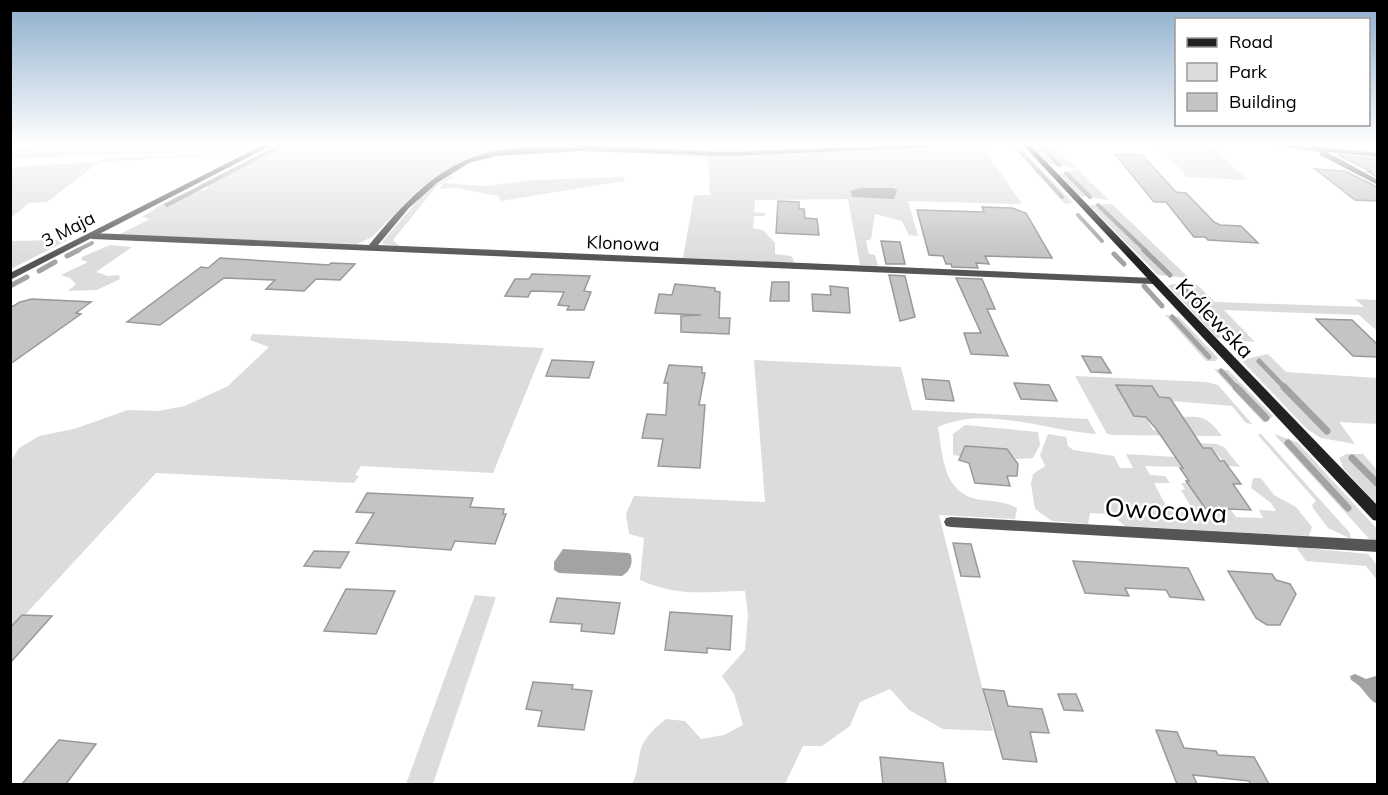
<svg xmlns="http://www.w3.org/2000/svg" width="1388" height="795" font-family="Mulish,sans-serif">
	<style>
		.green { fill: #dcdcdc }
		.water { fill: #a3a3a3 }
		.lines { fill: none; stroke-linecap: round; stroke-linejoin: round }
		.stream-far2 { stroke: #a3a3a3; stroke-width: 4 }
		.stream-far1 { stroke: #a3a3a3; stroke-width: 5 }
		.stream { stroke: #a3a3a3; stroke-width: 7 }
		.building { fill: #c4c4c4; stroke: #999; stroke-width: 1.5 }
		.minor { fill: #555; fill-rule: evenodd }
		.tertiary { fill: #555; fill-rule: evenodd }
		.secondary { fill: #222; fill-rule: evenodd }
		.labels { text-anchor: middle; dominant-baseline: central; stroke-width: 5; stroke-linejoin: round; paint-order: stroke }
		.far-street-label { font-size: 18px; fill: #000; stroke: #fff }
		.street-label { font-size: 21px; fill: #000; stroke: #fff }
		.near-street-label { font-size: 26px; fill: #000; stroke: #fff }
	</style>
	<rect width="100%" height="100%" fill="#fff"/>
	<!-- green -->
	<g class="green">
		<path d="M 34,145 L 144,145 L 129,154 L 11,159 L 11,152 Z"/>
		<path d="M 147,145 L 228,145 L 208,151 L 132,154 Z"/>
		<path d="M 277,145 L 476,145 L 476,152 L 572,145 L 466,158 L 419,189 L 372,237 L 357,244 L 118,235 L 150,219 L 142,217 C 157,209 184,186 203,191 L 209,187 L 198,186 Z"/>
		<path d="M 706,145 L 741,145 L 742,150 L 920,145 L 726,152 L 706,152 Z"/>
		<path d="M 1158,145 L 1210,145 L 1247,180 L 1187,177 Z"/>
		<path d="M 980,147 L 989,150 L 986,152 L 1022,204 L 908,201 L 918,236 L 909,235 L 902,221 L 875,214 L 871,239 L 866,241 L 869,254 L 875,255 L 878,266 L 860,265 L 848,199 L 755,200 L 754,212 L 765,213 L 765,216 L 754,216 L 753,228 L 763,230 L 775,243 L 775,254 L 791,256 L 794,261 L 792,263 L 683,258 L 694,195 L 710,195 L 708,158 L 660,156 Z"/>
		<path d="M 1013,147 L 1023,150 L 1073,203 L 1065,204 Z"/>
		<path d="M 1036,147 L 1054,147 L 1076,168 L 1051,165 L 1034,148 Z"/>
		<path d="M 238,150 L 247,150 L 239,154 L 99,162 L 47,202 L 29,203 L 11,218 L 11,167 L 98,162 L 104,158 L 228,154 Z"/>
		<path d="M 1078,170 L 1109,200 L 1080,196 L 1059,174 Z"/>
		<path d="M 450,176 L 453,177 L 437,186 L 393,240 L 399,246 L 383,244 L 383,241 L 425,192 Z"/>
		<path d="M 625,177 L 624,181 L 501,201 L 498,196 L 455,188 L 439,189 L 444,183 L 486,186 L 534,180 Z"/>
		<path d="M 1112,204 L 1189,278 L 1158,275 L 1089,205 Z"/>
		<path d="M 57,240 L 68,240 L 11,269 L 11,241 Z"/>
		<path d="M 110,245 L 132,247 L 96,272 L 108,276 L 119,275 L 120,279 L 97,290 L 68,291 L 76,284 L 70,278 L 61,275 L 88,262 L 81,260 L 82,257 Z"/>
		<path d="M 1173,284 L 1196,284 L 1215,302 L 1364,307 L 1355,299 L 1377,300 L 1377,331 L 1359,315 L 1224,310 L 1255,342 L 1217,338 L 1168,286 Z"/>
		<path d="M 1165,315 L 1179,317 L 1218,358 L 1215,361 L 1206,361 Z"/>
		<path d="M 252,334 L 544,348 L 493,473 L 361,466 L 355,475 L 359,476 L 354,483 L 156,473 L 11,630 L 11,461 L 19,448 L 39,436 L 74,429 L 128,410 L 158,411 L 185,406 L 228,386 L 269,347 L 250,340 Z"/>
		<path d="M 1268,354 L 1286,372 L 1377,378 L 1377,424 L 1339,422 L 1355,444 L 1321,438 L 1307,429 L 1241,360 Z"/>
		<path d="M 754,360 L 901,367 L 912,410 L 1088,419 L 1096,434 C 1045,431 987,405 938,427 C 943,458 943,494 981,500 C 993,501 1006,502 1017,508 L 1015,519 L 939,515 L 993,731 L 943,729 L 909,710 L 890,689 L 860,702 L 850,726 L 822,746 L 803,746 L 785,784 L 632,784 C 638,773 637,765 640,753 C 642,739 656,727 666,719 L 685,721 L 701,739 L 724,735 L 743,725 L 734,694 L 722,676 L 745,650 L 748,616 L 745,591 C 702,591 682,598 640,580 L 644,538 L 629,534 L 626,514 L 634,496 L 765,502 Z"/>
		<path d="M 1214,369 L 1228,370 L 1273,416 L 1264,423 Z"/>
		<path d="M 1075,376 L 1206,382 L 1218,385 L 1252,424 L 1246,423 L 1232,406 L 1173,401 L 1170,398 L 1159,397 L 1152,386 L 1127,385 L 1123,396 L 1134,416 L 1146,417 L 1153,430 L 1180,431 L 1183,417 C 1204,416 1208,418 1222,436 L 1113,435 L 1107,434 Z"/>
		<path d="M 965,425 L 1038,432 L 1040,445 L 1033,458 L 1016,459 L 1007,449 L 965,446 L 966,453 L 960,456 L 953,455 L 953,434 Z"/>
		<path d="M 1048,434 L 1066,437 L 1068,446 L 1073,450 L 1114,456 L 1120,468 L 1133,468 L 1126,454 L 1175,457 L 1182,467 L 1145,466 L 1150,475 L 1165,476 L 1170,483 L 1154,483 L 1169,511 L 1194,512 L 1181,490 L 1185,489 L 1181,483 L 1188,483 L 1205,508 L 1230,509 L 1236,517 L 1263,518 L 1259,510 L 1276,511 L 1271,503 L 1251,488 L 1253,478 L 1261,478 L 1274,495 L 1296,507 L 1312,527 L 1309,536 L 1125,526 L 1111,514 L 1090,513 L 1088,524 L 1052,521 L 1035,509 L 1031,484 L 1033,474 L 1045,466 L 1040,455 Z"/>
		<path d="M 1261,434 L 1350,533 L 1351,539 L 1328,528 L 1313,508 L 1312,505 L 1316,501 L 1258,435 Z"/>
		<path d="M 1274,434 L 1297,442 L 1377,529 L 1377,543 L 1373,543 Z"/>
		<path d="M 1170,442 L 1217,444 L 1224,447 L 1240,467 L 1228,466 L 1211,448 L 1174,448 Z"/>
		<path d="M 1346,454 L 1363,454 L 1377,470 L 1377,505 L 1344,469 L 1339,458 Z"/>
		<path d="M 1296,547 L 1368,554 L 1377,565 L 1377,580 L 1366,566 L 1306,561 Z"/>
		<path d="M 475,595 L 496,597 L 433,784 L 406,784 Z"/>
	</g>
	<!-- water -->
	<g class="water">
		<path d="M 861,188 L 893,188 L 897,190 L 894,199 L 852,197 L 850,191 Z"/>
		<path d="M 563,549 L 629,553 L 631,555 C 633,564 630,571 622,576 L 559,573 L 554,570 L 554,562 Z"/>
		<path d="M 1355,674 L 1366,679 L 1376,676 L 1377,704 C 1366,698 1364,687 1351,680 L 1350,676 Z"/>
	</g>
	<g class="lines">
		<!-- stream-far2 -->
		<g class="stream-far2">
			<path d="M 1043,148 L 1059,165"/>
			<path d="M 1018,149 L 1062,197"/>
			<path d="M 1066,173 L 1090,197"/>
			<path d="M 167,205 L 282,145"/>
			<path d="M 1098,205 L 1146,251"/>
			<path d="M 1078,215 L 1102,241"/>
			<path d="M 76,251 L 92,243"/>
		</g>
		<!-- stream-far1 -->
		<g class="stream-far1">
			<path d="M 1144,250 L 1170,275"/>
			<path d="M 1114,254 L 1124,264"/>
			<path d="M 67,256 L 79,250"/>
			<path d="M 39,271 L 55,262"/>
			<path d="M 10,286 L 27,277"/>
			<path d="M 1144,286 L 1162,306"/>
			<path d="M 1181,286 L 1235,337"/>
			<path d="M 1172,317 L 1209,357"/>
			<path d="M 1259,361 L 1285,388"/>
			<path d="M 1221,371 L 1237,388"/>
		</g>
		<!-- stream -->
		<g class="stream">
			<path d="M 1236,387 L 1266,418"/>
			<path d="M 1284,387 L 1327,431"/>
			<path d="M 1288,443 L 1348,508"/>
			<path d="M 1352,458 L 1378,484"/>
		</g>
	</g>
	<!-- building -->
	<g class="building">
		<path d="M 1115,154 L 1142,155 L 1176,192 L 1186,193 L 1214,222 L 1220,225 L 1241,226 L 1258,243 L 1208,240 L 1205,237 L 1194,237 L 1166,202 L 1154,202 Z"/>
		<path d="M 1338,155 L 1377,159 L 1377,177 L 1368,172 L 1372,172 Z"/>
		<path d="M 1315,169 L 1345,171 L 1377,187 L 1377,201 L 1355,200 Z"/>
		<path d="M 778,201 L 799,202 L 799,209 L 804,209 L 805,218 L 817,219 L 819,235 L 776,233 Z"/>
		<path d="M 982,207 L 1012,208 L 1026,213 L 1052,258 L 985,256 L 989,264 L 976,263 L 978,268 L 952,267 L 951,264 L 946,264 L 943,256 L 929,255 L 917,210 L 984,212 Z"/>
		<path d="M 881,241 L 900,242 L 905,264 L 886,264 Z"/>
		<path d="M 220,258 L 329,265 L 331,263 L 355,264 L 340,280 L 316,279 L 304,291 L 266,289 L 275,280 L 224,278 L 160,325 L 127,322 L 201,267 L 208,268 Z"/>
		<path d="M 532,274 L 590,276 L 584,291 L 591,292 L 584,310 L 567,310 L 569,306 L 558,305 L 564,292 L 531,291 L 528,297 L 505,296 L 515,279 L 529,279 Z"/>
		<path d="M 889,275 L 905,276 L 915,317 L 900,321 Z"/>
		<path d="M 956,278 L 982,279 L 995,309 L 987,309 L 1008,356 L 971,354 L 964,333 L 981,333 Z"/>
		<path d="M 772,282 L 789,282 L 789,301 L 770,301 Z"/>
		<path d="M 675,284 L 715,288 L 715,291 L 720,292 L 719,318 L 730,318 L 729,334 L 681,332 L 681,316 L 701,315 L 655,313 L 659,294 L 672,295 Z"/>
		<path d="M 830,286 L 848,288 L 850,313 L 813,311 L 812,294 L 831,295 Z"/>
		<path d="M 32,299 L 91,302 L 76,313 L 81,314 L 10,364 L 10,308 L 20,302 Z"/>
		<path d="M 1316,319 L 1352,320 L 1377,344 L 1377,357 L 1353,356 Z"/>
		<path d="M 1082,356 L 1101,357 L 1111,373 L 1091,372 Z"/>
		<path d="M 552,360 L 594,362 L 589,378 L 546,376 Z"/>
		<path d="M 669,365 L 702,367 L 702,373 L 705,373 L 699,405 L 705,405 L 700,468 L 658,466 L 663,439 L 642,438 L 647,414 L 666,415 L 668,383 L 664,383 Z"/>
		<path d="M 922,379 L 949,381 L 954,401 L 926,399 Z"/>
		<path d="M 1014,383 L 1049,385 L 1057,401 L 1021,399 Z"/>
		<path d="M 1116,385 L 1152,386 L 1159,397 L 1170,398 L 1203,448 L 1211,448 L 1220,461 L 1224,461 L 1241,484 L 1233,484 L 1251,510 L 1205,508 L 1186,481 L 1189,481 L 1180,468 L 1183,468 L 1157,430 L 1146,417 L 1134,416 Z"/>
		<path d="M 965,446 L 1007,449 L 1018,464 L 1017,476 L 1007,476 L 1010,486 L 975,483 L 969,463 L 959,460 Z"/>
		<path d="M 367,493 L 473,498 L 470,507 L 504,509 L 503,514 L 506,514 L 495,544 L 455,541 L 451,550 L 356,543 L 374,513 L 356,512 Z"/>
		<path d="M 953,543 L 971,544 L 980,577 L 961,576 Z"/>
		<path d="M 314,551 L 349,552 L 340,568 L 304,566 Z"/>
		<path d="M 1073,561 L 1188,568 L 1204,600 L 1170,597 L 1166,590 L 1125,588 L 1129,596 L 1085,593 Z"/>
		<path d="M 1228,571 L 1272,574 L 1276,580 L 1290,584 L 1296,594 L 1280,625 L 1267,625 L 1256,618 Z"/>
		<path d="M 346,589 L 395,591 L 376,634 L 324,631 Z"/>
		<path d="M 557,598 L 620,603 L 614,634 L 581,631 L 582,624 L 550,622 Z"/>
		<path d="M 670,612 L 732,616 L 730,650 L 707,648 L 707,653 L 665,650 Z"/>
		<path d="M 22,615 L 52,616 L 10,663 L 10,628 Z"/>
		<path d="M 533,682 L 573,685 L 572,689 L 592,691 L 584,730 L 538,726 L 542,711 L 526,709 Z"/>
		<path d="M 983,689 L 1004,691 L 1008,706 L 1042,709 L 1049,733 L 1030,732 L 1037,762 L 1003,759 Z"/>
		<path d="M 1058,694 L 1076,694 L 1083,711 L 1064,710 Z"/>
		<path d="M 1156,730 L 1177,732 L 1184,748 L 1216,751 L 1218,755 L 1254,757 L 1269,784 L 1251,784 L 1249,781 L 1193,775 L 1197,784 L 1177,784 Z"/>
		<path d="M 59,740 L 96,744 L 66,784 L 22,784 Z"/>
		<path d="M 880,757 L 943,763 L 946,784 L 883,784 Z"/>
	</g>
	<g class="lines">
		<!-- minor -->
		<g class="minor">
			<path d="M 578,145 L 726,152 L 912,145 L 990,145 L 726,156 L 581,151 L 496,156 L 469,163 L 437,183 L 409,208 L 378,245 L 1153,278 L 1158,281 L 1153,284 L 92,239 L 88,236 L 92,233 L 369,245 C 403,204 439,162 495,151 C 522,146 550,148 577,147 Z"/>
			<path d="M 1272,145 L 1302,145 L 1378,153 L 1378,157 L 1327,152 L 1378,180 L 1378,185 L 1320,155 L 1320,152 Z"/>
			<path d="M 951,517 L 1378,540 L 1378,552 L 951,527 L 946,526 L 944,522 L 946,518 Z"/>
		</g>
		<!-- tertiary -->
		<path class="tertiary" d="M 263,145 L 272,145 L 10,280 L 10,273 Z"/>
		<!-- secondary -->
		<path class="secondary" d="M 1023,145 L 1030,145 L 1378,506 L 1378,521 L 1373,520 Z"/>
	</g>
	<!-- sky -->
	<linearGradient id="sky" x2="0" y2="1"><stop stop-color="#8cadcc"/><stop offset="0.56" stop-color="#fff"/><stop offset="1" stop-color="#fff" stop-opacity="0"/></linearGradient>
	<rect width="1388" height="257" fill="url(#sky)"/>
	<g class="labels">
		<!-- far-street labels -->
		<g class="far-street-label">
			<text transform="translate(68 229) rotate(-27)">3 Maja</text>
			<text transform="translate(623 243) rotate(2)">Klonowa</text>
		</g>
		<!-- street labels -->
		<g class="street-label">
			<text transform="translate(1215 318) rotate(46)">Królewska</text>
		</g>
		<!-- near-street labels -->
		<g class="near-street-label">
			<text transform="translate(1166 510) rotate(3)">Owocowa</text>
		</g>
	</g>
	<!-- border -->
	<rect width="1388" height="795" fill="none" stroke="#000000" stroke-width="24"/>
	<!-- legend -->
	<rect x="1175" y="18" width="195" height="108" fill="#ffffff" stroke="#999999" stroke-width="1.5"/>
	<rect x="1187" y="38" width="30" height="9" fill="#222222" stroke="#999999" stroke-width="1.5"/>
	<text x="1229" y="48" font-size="18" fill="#000000">Road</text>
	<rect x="1187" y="63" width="30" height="18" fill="#dcdcdc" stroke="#999999" stroke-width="1.5"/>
	<text x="1229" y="78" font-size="18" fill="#000000">Park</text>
	<rect x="1187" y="93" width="30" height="18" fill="#c4c4c4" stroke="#999999" stroke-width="1.5"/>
	<text x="1229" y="108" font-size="18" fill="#000000">Building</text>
</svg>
